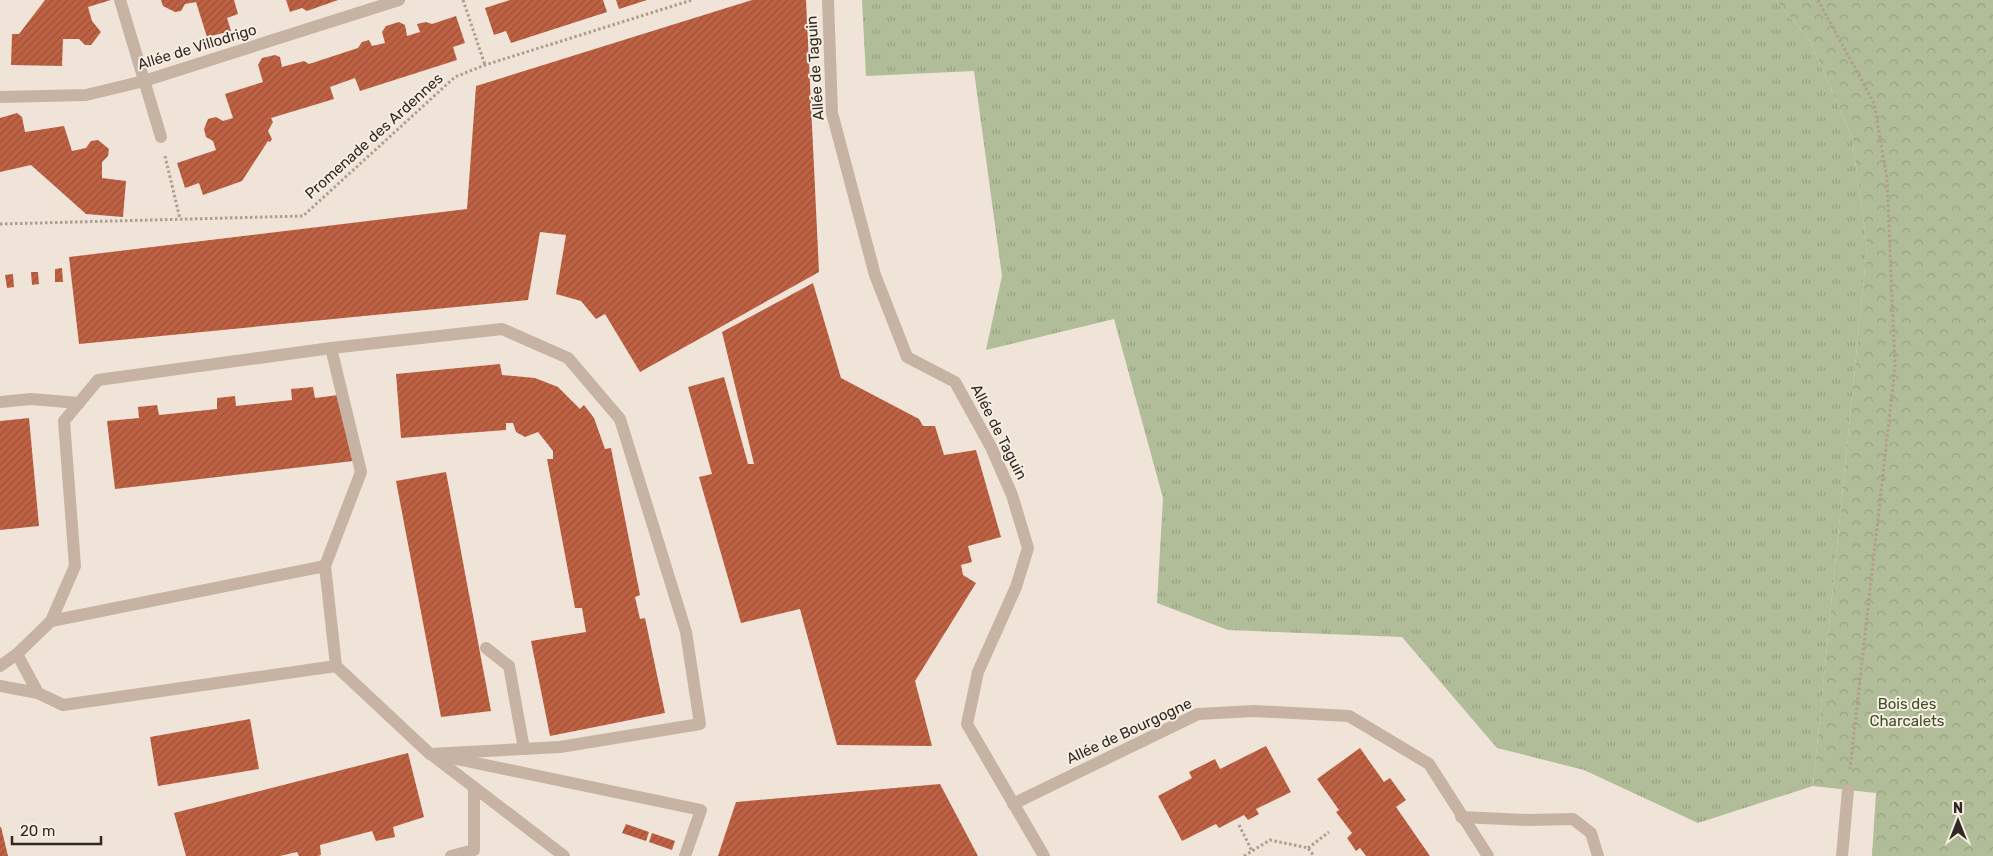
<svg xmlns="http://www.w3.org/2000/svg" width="1993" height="856" font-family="Rubik,sans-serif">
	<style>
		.grass { fill: url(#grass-tufts) }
		.forest { fill: url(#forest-crowns) }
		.building { fill: url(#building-hatch) }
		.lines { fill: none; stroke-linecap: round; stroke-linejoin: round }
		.path { stroke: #b19d8e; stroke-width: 3; stroke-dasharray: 2.5 2.5; stroke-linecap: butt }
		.minor { stroke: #c6b3a4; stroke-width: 12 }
		.labels { text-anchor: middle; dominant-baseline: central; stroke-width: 4; stroke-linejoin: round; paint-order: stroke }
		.street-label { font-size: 15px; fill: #322925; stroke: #f7eee3 }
		.park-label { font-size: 15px; fill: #414e2a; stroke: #f7eee3 }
	</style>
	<defs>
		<pattern id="grass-tufts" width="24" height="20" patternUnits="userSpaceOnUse" patternTransform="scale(1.25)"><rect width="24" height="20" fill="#b0bd98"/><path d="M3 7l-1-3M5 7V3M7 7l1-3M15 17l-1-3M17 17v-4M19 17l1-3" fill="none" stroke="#98a283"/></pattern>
		<pattern id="forest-crowns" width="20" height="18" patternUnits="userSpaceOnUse" patternTransform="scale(1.25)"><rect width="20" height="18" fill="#b0bd98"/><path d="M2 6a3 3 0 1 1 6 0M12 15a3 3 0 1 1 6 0" fill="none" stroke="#98a283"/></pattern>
		<pattern id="building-hatch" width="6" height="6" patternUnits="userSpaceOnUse" patternTransform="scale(1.25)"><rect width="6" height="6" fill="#bf6244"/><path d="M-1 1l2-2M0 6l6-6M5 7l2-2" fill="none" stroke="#9c5139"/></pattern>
	</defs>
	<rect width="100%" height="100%" fill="#efe4d7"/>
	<!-- grass -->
	<path class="grass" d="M 862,0 L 1776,0 L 1810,41 L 1852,137 L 1867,247 L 1813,786 L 1698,823 L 1584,770 L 1497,748 L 1402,637 L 1228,630 L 1157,603 L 1163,498 L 1114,319 L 986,350 L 1002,276 L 974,71 L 866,76 Z"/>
	<!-- forest -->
	<path class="forest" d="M 1776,0 L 1993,0 L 1993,856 L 1872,856 L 1876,793 L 1813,786 L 1867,247 L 1852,137 L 1810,41 Z"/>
	<!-- building -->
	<g class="building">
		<path d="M 45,0 L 111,0 L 88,7 L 92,21 L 101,32 L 91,45 L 85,45 L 79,39 L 63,39 L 62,66 L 11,65 L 12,34 L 19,34 Z"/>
		<path d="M 161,0 L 234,0 L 238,14 L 227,18 L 231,31 L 207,37 L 196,2 L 185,4 L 181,11 L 175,12 L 163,6 Z"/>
		<path d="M 286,0 L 338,0 L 307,11 L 302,8 L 290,12 Z"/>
		<path d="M 510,0 L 603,0 L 607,12 L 511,43 L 506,31 L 494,35 L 485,8 Z"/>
		<path d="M 616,0 L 647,0 L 619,9 Z"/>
		<path d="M 752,0 L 806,0 L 819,272 L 640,372 L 605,314 L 596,319 L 581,301 L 556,294 L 566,235 L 540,232 L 528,300 L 79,344 L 69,257 L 467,209 L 476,86 Z"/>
		<path d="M 456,16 L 465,43 L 453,47 L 457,60 L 360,91 L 355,78 L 330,87 L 334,99 L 271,118 L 273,122 L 268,131 L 272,139 L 270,142 L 268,141 L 242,181 L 203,195 L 199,183 L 185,188 L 177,163 L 216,150 L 213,141 L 206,137 L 204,129 L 208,119 L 216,117 L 223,121 L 233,118 L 225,94 L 263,82 L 258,65 L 262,58 L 275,55 L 280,57 L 282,67 L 304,61 L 309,64 L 358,48 L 362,42 L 369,40 L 372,46 L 385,43 L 382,32 L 386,26 L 399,22 L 405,25 L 407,36 L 420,32 L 417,24 L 426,22 L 432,24 Z"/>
		<path d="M 17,113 L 22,117 L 25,132 L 64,126 L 72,151 L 86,148 L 91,141 L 98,140 L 109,149 L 108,156 L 102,162 L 102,178 L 126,181 L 123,217 L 86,214 L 31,165 L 0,172 L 0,118 Z"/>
		<path d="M 62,268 L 63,282 L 55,282 L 55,269 Z"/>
		<path d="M 31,272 L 38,272 L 39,284 L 32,285 Z"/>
		<path d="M 13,274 L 14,287 L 7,288 L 5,275 Z"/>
		<path d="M 813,283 L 841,378 L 919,419 L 923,426 L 935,426 L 944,455 L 976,450 L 1001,537 L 968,546 L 972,562 L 961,565 L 963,575 L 976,583 L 915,681 L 932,746 L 837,745 L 800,609 L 741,623 L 699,477 L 712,474 L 688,387 L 724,377 L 748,464 L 754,464 L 722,332 Z"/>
		<path d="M 500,364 L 502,375 L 535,378 L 558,387 L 580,409 L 584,405 L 594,418 L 605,449 L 611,448 L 640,595 L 635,597 L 640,619 L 645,618 L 665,713 L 550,736 L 531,641 L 586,632 L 582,608 L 575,608 L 547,459 L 553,459 L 553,451 L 538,432 L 525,437 L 516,432 L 513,423 L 506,423 L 506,430 L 401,438 L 396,374 Z"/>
		<path d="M 313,387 L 315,398 L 346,394 L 353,461 L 115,489 L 107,421 L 139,418 L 138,407 L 157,405 L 159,415 L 217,409 L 217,398 L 235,396 L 236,406 L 292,400 L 291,389 Z"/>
		<path d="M 29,418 L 39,526 L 0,530 L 0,421 Z"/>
		<path d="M 446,472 L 491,711 L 441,717 L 396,481 Z"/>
		<path d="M 250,719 L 259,769 L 158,786 L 150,737 Z"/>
		<path d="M 1266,746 L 1291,792 L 1256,809 L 1259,814 L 1248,820 L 1244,815 L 1219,828 L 1216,824 L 1182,841 L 1158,796 L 1192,778 L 1189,772 L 1215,759 L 1220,769 Z"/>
		<path d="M 1360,748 L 1384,782 L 1390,778 L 1406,800 L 1396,807 L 1430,856 L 1366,856 L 1360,848 L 1356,851 L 1347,838 L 1352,833 L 1336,812 L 1339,810 L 1317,779 Z"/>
		<path d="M 408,753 L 424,817 L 393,827 L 395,837 L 376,841 L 372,831 L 320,845 L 321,855 L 318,856 L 299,856 L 297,852 L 280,856 L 186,856 L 174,813 Z"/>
		<path d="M 940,784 L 978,856 L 718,856 L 736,802 Z"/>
		<path d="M 626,824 L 649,832 L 646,841 L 622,833 Z"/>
		<path d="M 0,827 L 1,827 L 8,856 L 0,856 Z"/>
		<path d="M 652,833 L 675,841 L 672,850 L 649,842 Z"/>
	</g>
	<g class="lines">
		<!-- path -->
		<g class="path">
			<path d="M 463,0 L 485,65"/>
			<path d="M 1818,0 L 1874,103 L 1887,179 L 1895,367 L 1850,769"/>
			<path d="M 165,156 L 180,219"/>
			<path d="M 0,224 L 303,216 L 455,77 L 485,65 L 692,0"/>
			<path d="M 1239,825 L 1252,851"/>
			<path d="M 1308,848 L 1329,832"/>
			<path d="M 1244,856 L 1270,840 L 1308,848 L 1314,856"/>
		</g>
		<!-- minor -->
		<g class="minor">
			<path d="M 120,0 L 161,137"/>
			<path d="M 828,0 L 832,113 L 875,275 L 907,357 L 955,382 L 991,447 L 1012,495 L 1028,548 L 1016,587 L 978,672 L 967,724 L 1044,856"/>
			<path d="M 0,97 L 86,95 L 144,81 L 399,0"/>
			<path d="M 0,402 L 31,399 L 79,403"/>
			<path d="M 325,566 L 361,472 L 331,348"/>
			<path d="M 486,648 L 509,666 L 524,749"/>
			<path d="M 17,654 L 38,693"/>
			<path d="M 0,666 L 17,654 L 51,621 L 75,566 L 64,421 L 98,380 L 331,348 L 502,329 L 568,358 L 620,419 L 686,632 L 700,724 L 560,747 L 430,754 L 336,666 L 325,566 L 51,621"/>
			<path d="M 0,686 L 38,693 L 63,705 L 336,666"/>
			<path d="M 432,755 L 564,856"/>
			<path d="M 447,757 L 701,810 L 685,856"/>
			<path d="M 1013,804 L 1198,714 L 1254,711 L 1349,716 L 1429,764 L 1488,856"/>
			<path d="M 1461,817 L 1528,820 L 1573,819 L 1591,833 L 1598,856"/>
			<path d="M 451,856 L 474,850 L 474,788"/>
			<path d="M 1842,856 L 1848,790"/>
		</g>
	</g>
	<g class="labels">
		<!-- street labels -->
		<g class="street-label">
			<text transform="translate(197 47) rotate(-17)">Allée de Villodrigo</text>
			<text transform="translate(815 68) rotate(-94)">Allée de Taguin</text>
			<text transform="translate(374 136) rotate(-42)">Promenade des Ardennes</text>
			<text transform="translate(999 432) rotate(63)">Allée de Taguin</text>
			<text transform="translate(1129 731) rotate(-25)">Allée de Bourgogne</text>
		</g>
		<!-- park labels -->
		<g class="park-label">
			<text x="1907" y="704">Bois des<tspan x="1907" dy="17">Charcalets</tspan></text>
		</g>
	</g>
	<!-- north arrow -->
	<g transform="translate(1958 821)" stroke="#f7eee3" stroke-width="4" paint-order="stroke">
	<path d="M0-4L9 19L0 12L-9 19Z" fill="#322925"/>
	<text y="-8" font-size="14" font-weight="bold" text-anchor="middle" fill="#322925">N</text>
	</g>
	<!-- scale -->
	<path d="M12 836v8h89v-8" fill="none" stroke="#322925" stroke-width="2.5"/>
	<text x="20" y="836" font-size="15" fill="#322925" stroke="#f7eee3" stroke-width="4" paint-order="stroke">20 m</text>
</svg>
